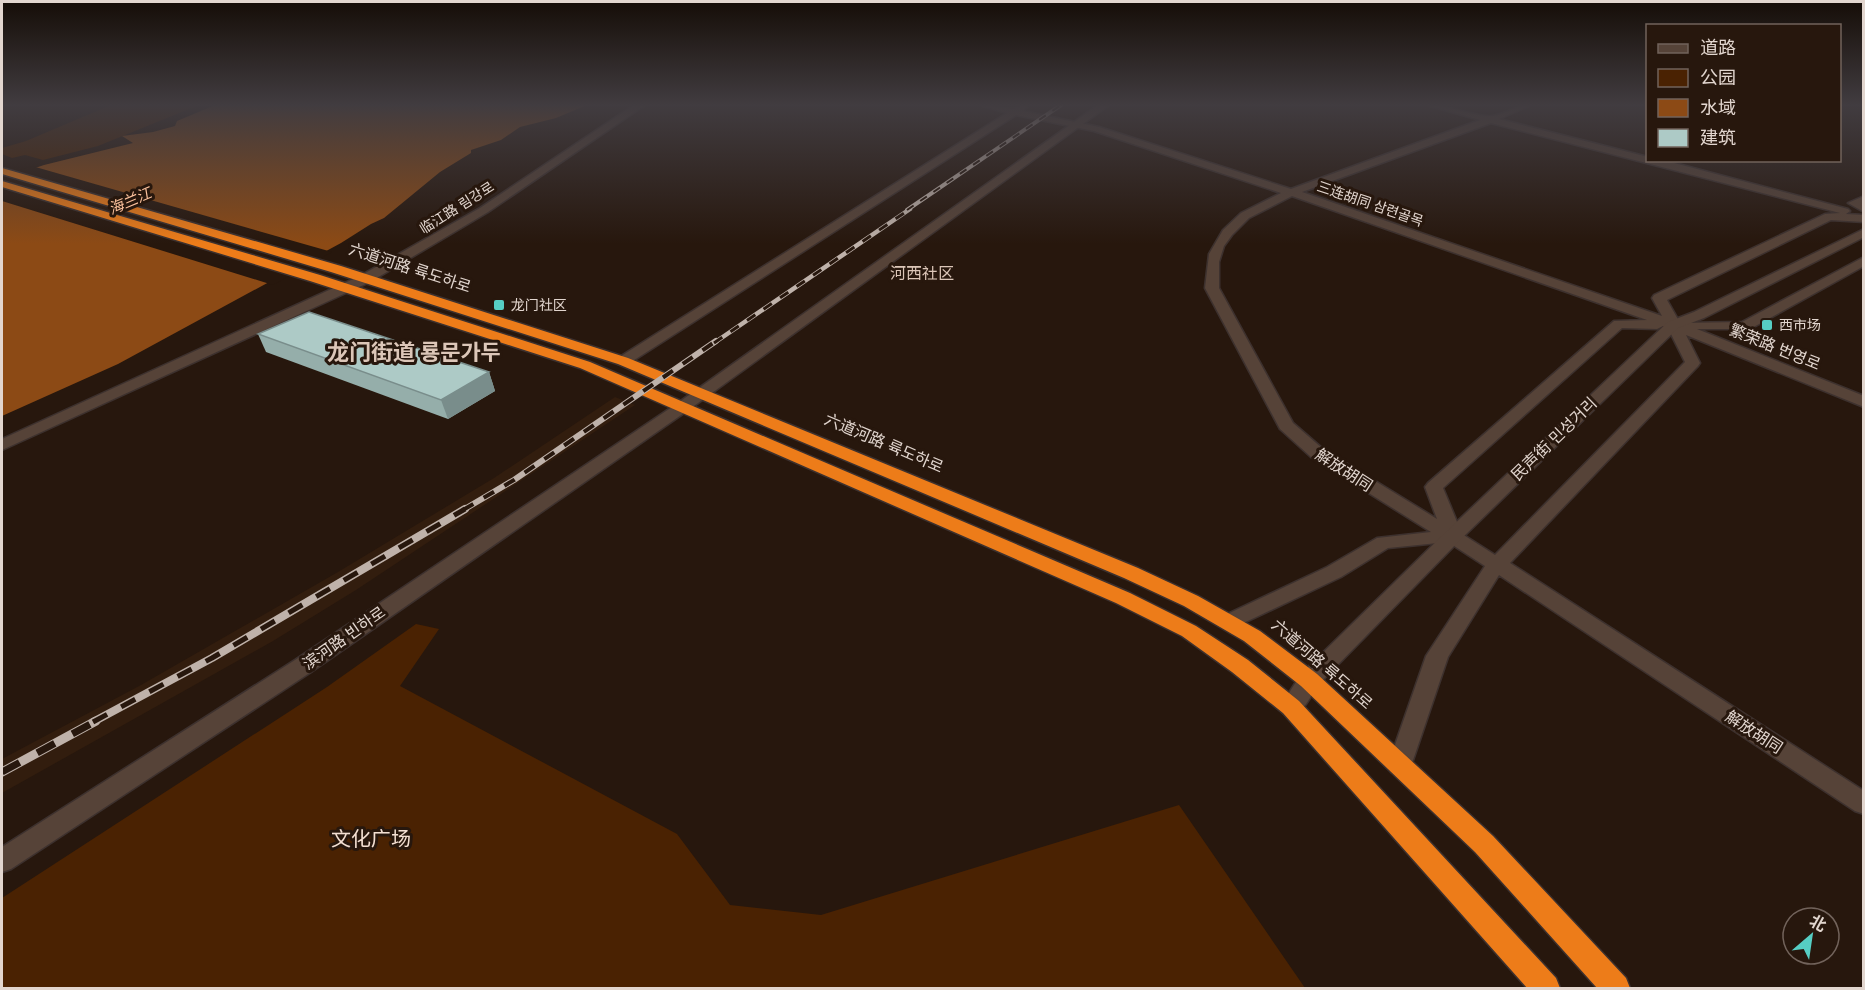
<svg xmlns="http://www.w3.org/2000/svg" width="1865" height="990" font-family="'Fira Sans','Noto Sans SC','Noto Sans KR',sans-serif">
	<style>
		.built { fill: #321d0e }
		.green { fill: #4a2202 }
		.water { fill: #8c4a15 }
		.pier { fill: #27170d }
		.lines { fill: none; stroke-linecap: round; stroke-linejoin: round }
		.street-casing { stroke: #3d312e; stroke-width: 3 }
		.secondary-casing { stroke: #3d312e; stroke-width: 3 }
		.highway-casing { stroke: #3d312e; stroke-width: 3 }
		.street { fill: #564338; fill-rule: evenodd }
		.secondary { fill: #564338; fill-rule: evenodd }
		.highway { fill: #ed7c19; fill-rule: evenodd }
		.rail-far4-casing { stroke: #bfb2aa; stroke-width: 4 }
		.rail-far3-casing { stroke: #bfb2aa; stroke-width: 4.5 }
		.rail-far2-casing { stroke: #bfb2aa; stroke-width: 6 }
		.rail-far1-casing { stroke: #bfb2aa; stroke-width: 8 }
		.rail-casing { stroke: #bfb2aa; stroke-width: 9 }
		.rail-far4 { stroke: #27170d; stroke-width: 2; stroke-dasharray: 8; stroke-linecap: butt }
		.rail-far3 { stroke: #27170d; stroke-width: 3; stroke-dasharray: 10; stroke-linecap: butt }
		.rail-far2 { stroke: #27170d; stroke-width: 4; stroke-dasharray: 12; stroke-linecap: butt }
		.rail-far1 { stroke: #27170d; stroke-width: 5; stroke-dasharray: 16; stroke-linecap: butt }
		.rail { stroke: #27170d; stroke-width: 7; stroke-dasharray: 20; stroke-linecap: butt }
		.wall { fill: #95aeaa }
		.shaded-wall { fill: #798d8b }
		.building { fill: #adcac6; stroke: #798d8b; stroke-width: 1.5 }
		.poi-dot { fill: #56cec4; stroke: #27170d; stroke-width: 2 }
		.labels { text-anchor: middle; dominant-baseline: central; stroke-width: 6; stroke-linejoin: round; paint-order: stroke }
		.far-street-label { font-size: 14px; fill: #e2d6cf; stroke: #27170d }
		.far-poi-label { font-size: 14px; fill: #e2d6cf; stroke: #27170d; text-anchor: start }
		.far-water-label { font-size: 15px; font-style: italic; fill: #fdc29d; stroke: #27170d }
		.street-label { font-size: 16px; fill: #e2d6cf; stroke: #27170d }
		.far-quarter-label { font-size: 16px; fill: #dcc6b8; stroke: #27170d }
		.near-park-label { font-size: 20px; fill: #f3dfd2; stroke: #27170d }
		.district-label { font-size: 22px; font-weight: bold; fill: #dcc6b8; stroke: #27170d }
	</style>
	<rect width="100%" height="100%" fill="#27170d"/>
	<!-- built -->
	<path class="built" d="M 615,397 L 635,405 L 356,590 L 273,641 L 2,793 L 2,759 L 141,685 L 338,572 L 494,478 Z"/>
	<!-- green -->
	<g class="green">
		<path d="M 111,105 L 199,105 L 98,146 L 43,160 L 25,155 L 12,158 L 2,154 L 2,148 L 26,141 Z"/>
		<path d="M 416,624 L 439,629 L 400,686 L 677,834 L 730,905 L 821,915 L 1179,805 L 1305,988 L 2,988 L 2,898 L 327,687 Z"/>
	</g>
	<!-- water -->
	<path class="water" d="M 215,105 L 587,105 L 556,118 L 520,127 L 501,140 L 471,150 L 471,153 L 440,172 L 384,218 L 371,224 L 341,243 L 118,364 L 2,416 L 2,179 L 44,165 L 133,143 L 122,136 L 153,132 L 175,126 L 177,121 Z"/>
	<!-- pier -->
	<path class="pier" d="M 32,166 L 332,252 L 273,285 L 2,201 L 2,176 Z"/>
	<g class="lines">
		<!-- street casing -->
		<g class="street-casing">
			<g id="street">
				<path d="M 634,105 L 645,105 L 488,212 L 370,282 L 2,450 L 2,439 L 360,276 L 480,208 Z"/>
				<path d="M 980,105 L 1013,109 L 1025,105 L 1027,107 L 1023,111 L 1099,127 L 1291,189 L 1480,120 L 1427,105 C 1448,105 1466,114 1487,116 C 1498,118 1516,105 1531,105 L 1499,119 L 1648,157 L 1648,160 L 1663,160 L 1848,209 L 1850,211 L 1846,214 L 1864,215 L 1864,222 L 1831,220 L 1667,300 L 1680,323 L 1742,322 L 1864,257 L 1864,266 L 1750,329 L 1697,329 L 1864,396 L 1864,407 L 1686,335 L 1700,363 L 1698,366 L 1510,563 L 1864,791 L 1864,814 L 1855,811 L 1499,575 L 1448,657 L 1409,772 L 1400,775 L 1391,772 L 1388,765 L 1426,656 L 1485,566 L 1448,542 L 1388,548 L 1341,577 L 1235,627 L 1228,629 L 1221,627 L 1218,622 L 1221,617 L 1327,567 L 1377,538 L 1431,532 L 1311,457 L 1280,429 L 1205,288 L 1209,254 L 1223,230 L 1241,213 L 1281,193 L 1094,131 L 1016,115 L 628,364 L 618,364 L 616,361 L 618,358 L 1007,113 ZM 1491,123 L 1840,213 L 1825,214 L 1654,295 L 1652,298 L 1662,316 L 1302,192 ZM 1292,196 L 1647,320 L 1614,321 L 1428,483 L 1425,487 L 1437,519 L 1323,449 L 1293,423 L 1219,288 L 1219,262 L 1224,246 L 1232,235 L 1249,218 ZM 1663,326 L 1668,328 L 1685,362 L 1495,555 L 1462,534 L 1443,488 L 1622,328 L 1657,329 Z"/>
				<path d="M 1864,196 L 1864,212 L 1848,203 Z"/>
			</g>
		</g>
		<!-- secondary casing -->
		<g class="secondary-casing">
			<g id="secondary">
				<path d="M 1098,105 L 1109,105 L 687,411 L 311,672 L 11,869 L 2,872 L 2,847 L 295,660 L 675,405 Z"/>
				<path d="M 1864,229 L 1864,237 L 1704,318 L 1678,328 L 1460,540 L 1317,686 C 1308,700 1302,719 1283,713 L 1280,707 L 1301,674 L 1446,532 L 1668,322 L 1694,312 Z"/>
			</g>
		</g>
		<!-- highway casing -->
		<g class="highway-casing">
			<g id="highway">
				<path d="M 2,168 L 341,266 L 628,358 L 1138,568 L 1198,596 L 1260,631 L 1317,674 L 1493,836 L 1626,978 L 1630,988 L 1597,988 L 1475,852 L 1301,686 L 1244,641 L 1184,606 L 1124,578 L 618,364 L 331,272 L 2,174 Z"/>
				<path d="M 2,181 L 320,275 L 590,362 L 1130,593 L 1196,626 L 1248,660 L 1299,701 L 1556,978 L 1560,988 L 1527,988 L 1283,713 L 1232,672 L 1182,636 L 1116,603 L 580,368 L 310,281 L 2,187 Z"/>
			</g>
		</g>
		<!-- street -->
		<use href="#street" class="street"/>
		<!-- secondary -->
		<use href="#secondary" class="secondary"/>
		<!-- highway -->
		<use href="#highway" class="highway"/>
		<!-- rail-far4 casing -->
		<g class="rail-far4-casing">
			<path id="rail-far4" d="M 907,210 L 1061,105"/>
		</g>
		<!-- rail-far3 casing -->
		<g class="rail-far3-casing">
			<path id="rail-far3" d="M 714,343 L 910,209"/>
		</g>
		<!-- rail-far2 casing -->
		<g class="rail-far2-casing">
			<path id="rail-far2" d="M 463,510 L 514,480 L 716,341"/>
		</g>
		<!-- rail-far1 casing -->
		<g class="rail-far1-casing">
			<path id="rail-far1" d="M 93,722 L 212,658 L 465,509"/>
		</g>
		<!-- rail casing -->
		<g class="rail-casing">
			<path id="rail" d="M 2,772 L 96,721"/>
		</g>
		<!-- rail-far4 -->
		<use href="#rail-far4" class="rail-far4"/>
		<!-- rail-far3 -->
		<use href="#rail-far3" class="rail-far3"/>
		<!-- rail-far2 -->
		<use href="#rail-far2" class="rail-far2"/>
		<!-- rail-far1 -->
		<use href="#rail-far1" class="rail-far1"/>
		<!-- rail -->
		<use href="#rail" class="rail"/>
	</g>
	<!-- wall -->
	<path class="wall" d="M 258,334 L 489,372 L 495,391 L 448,419 L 266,352 Z"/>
	<!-- shaded-wall -->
	<path class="shaded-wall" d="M 489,372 L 495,391 L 448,419 L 441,400 Z"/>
	<!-- building -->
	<path class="building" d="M 309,312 L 489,372 L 441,400 L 258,334 Z"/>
	<!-- sky -->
	<linearGradient id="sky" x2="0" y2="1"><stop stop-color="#150d07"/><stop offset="0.43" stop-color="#413c40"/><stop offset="1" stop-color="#413c40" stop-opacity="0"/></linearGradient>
	<rect width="1865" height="244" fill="url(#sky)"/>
	<!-- markers -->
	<g class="poi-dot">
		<rect x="493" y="299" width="12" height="12" rx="3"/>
		<rect x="1761" y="319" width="12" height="12" rx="3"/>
	</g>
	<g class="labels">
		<!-- far-street labels -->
		<g class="far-street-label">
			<text transform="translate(1370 204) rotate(19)">三连胡同 삼련골목</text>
			<text transform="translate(457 208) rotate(-32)">临江路 림강로</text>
		</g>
		<!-- far-poi labels -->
		<g class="far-poi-label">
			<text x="511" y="305">龙门社区</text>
			<text x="1779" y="325">西市场</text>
		</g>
		<!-- far-water labels -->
		<g class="far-water-label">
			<text transform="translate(130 201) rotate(-23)">海兰江</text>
		</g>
		<!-- street labels -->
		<g class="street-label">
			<text transform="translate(410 268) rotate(18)">六道河路 륙도하로</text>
			<text transform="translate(1775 347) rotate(22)">繁荣路 번영로</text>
			<text transform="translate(1554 439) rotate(-44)">民声街 민성거리</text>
			<text transform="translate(884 443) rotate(23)">六道河路 륙도하로</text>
			<text transform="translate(1344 470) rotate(33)">解放胡同</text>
			<text transform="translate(344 638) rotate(-35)">滨河路 빈하로</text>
			<text transform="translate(1322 664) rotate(41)">六道河路 륙도하로</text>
			<text transform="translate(1754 732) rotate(33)">解放胡同</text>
		</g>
		<!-- far-quarter labels -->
		<g class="far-quarter-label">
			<text x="922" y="273">河西社区</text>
		</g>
		<!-- near-park labels -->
		<g class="near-park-label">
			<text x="371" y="839">文化广场</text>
		</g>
		<!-- district labels -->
		<g class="district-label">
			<text x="414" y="352">龙门街道 룡문가두</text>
		</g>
	</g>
	<!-- border -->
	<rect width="1865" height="990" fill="none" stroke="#e2d6cf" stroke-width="6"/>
	<!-- legend -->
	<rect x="1646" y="24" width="195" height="138" fill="#27170d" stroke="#72635b" stroke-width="1.5"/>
	<rect x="1658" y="44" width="30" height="9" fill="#564338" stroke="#72635b" stroke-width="1.5"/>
	<text x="1700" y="54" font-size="18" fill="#e2d6cf">道路</text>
	<rect x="1658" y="69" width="30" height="18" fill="#4a2202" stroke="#72635b" stroke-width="1.5"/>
	<text x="1700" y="84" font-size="18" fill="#e2d6cf">公园</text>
	<rect x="1658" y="99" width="30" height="18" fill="#8c4a15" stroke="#72635b" stroke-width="1.5"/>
	<text x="1700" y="114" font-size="18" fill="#e2d6cf">水域</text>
	<rect x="1658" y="129" width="30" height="18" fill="#adcac6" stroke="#72635b" stroke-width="1.5"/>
	<text x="1700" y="144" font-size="18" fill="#e2d6cf">建筑</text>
	<!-- north arrow -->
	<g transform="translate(1811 936) rotate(29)"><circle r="28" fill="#27170d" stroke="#72635b" stroke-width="1.5"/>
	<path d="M0-4.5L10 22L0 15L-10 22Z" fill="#56cec4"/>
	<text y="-9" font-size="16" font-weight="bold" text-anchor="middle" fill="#e2d6cf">北</text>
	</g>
</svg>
